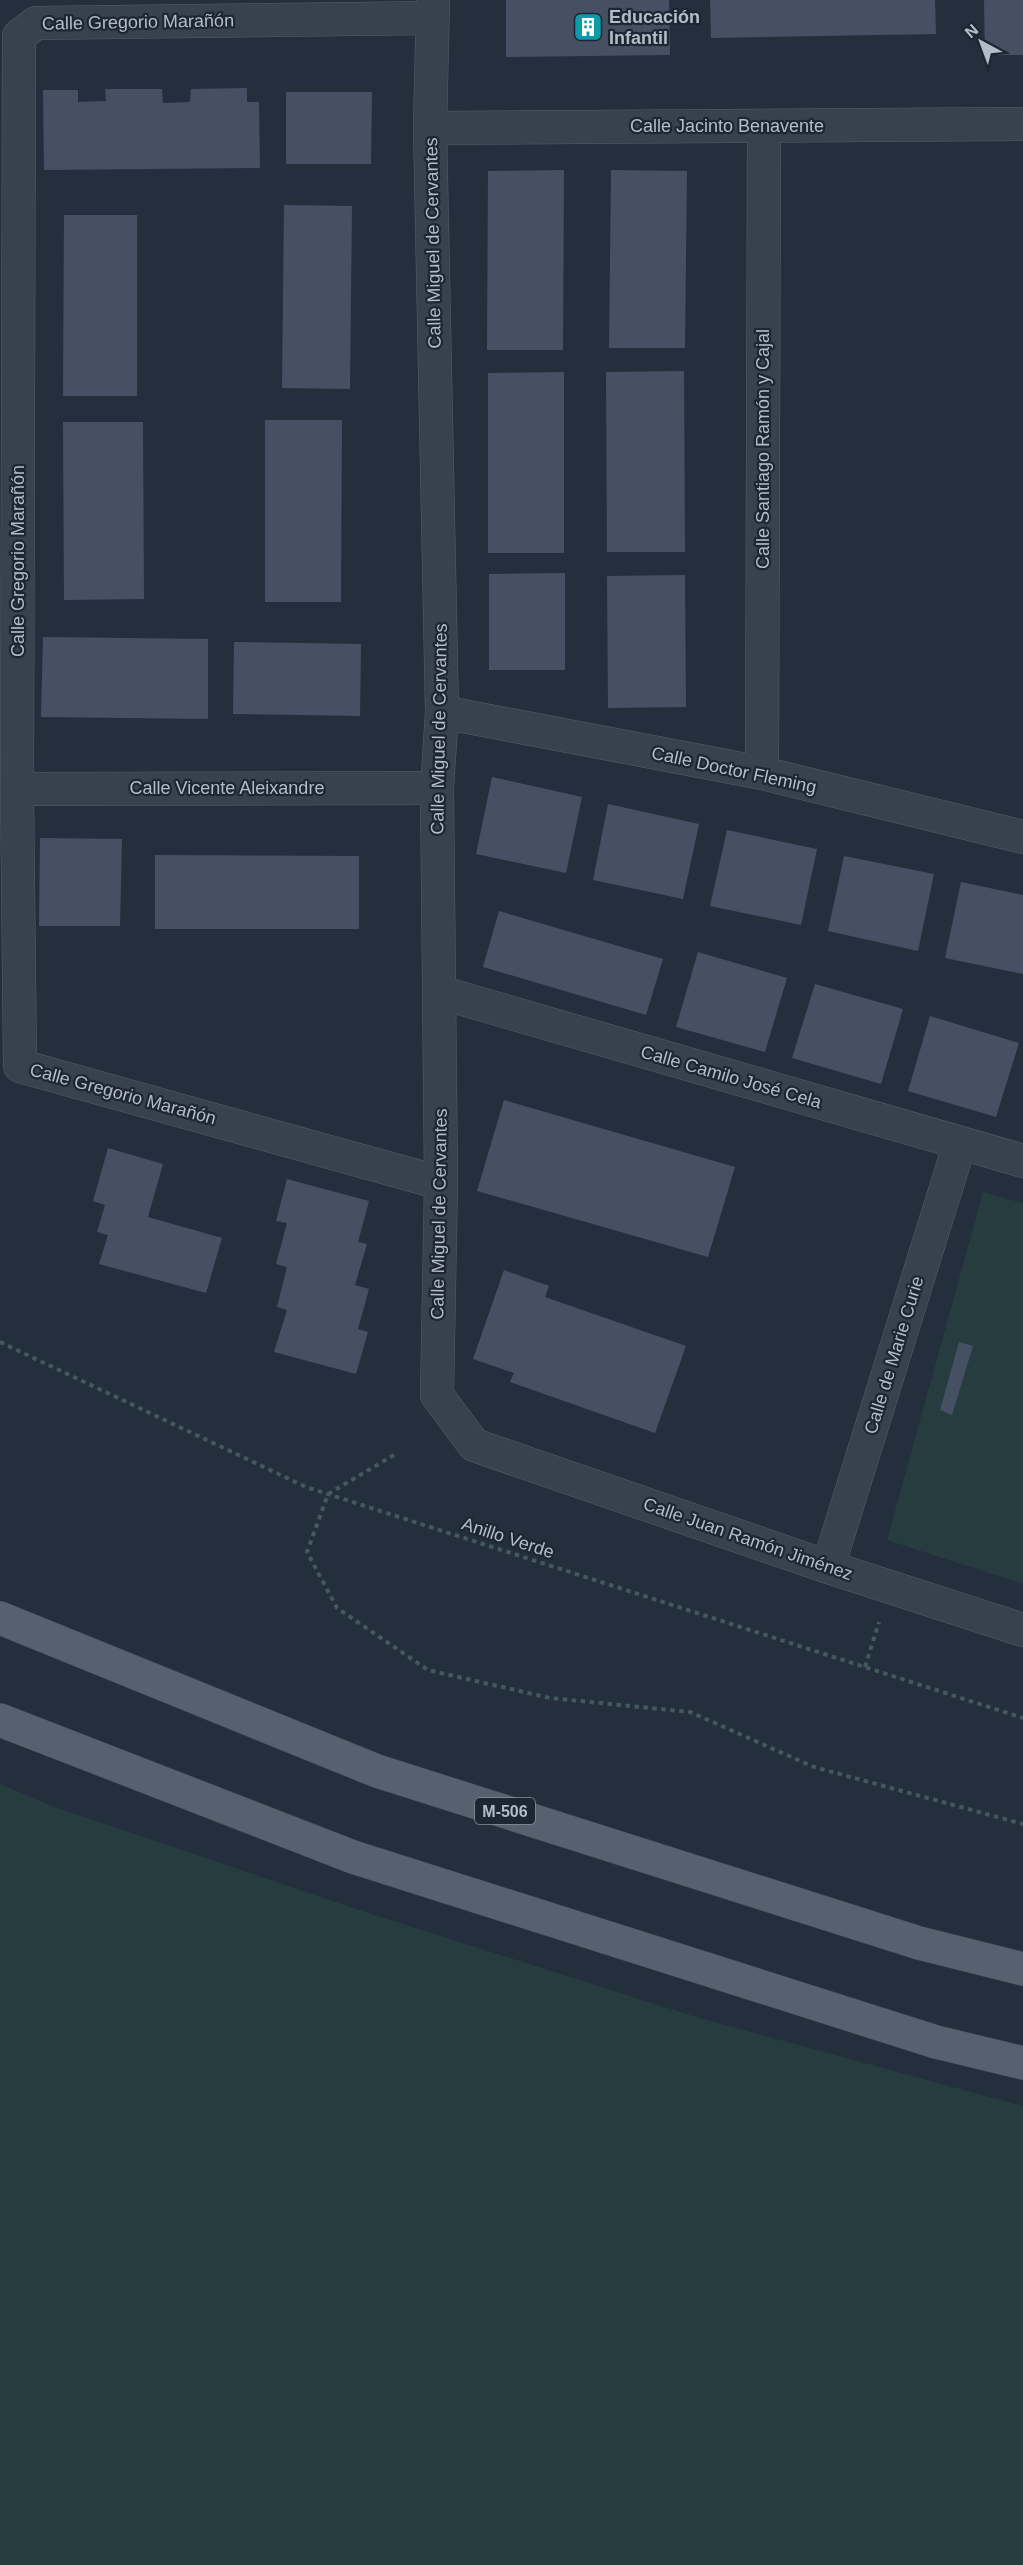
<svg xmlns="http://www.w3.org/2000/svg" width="1023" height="2565" font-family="Arial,sans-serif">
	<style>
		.green { fill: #263c3f }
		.building { fill: #455162 }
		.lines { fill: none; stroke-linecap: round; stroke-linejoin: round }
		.street-casing { stroke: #565f6c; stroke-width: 34 }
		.primary-casing { stroke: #414a57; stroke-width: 34 }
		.path { stroke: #44595c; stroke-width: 4; stroke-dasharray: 4.5 4.5; stroke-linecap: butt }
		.street { stroke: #38414e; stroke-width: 33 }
		.primary { stroke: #56606e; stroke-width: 33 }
		.labels { text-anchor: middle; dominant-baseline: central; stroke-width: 4.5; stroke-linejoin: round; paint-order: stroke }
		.shield { fill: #1d2633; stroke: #878f9c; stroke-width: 1.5 }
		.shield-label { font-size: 16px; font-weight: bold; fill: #b4bcc9 }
		.poi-label { font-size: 18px; font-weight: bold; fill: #b4bcc9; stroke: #1d2633; text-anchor: start }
		.street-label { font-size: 18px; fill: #b4bcc9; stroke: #1d2633 }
	</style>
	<rect width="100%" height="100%" fill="#242f3e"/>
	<!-- green -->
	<g class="green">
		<path d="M 983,1192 L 1023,1203 L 1023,1584 L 887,1540 Z"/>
		<path d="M 0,1784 L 52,1806 L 362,1911 L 696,2017 L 1023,2106 L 1023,2565 L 0,2565 Z"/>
	</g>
	<!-- building -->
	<g class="building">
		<path d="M 506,0 L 669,0 L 670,55 L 506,57 Z"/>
		<path d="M 710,0 L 935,0 L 936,34 L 711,38 Z"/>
		<path d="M 984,0 L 1023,0 L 1023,55 L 985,55 Z"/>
		<path d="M 247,88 L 247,102 L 259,102 L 260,168 L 44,170 L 43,90 L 78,90 L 78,102 L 106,101 L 105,89 L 162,89 L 163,103 L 190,102 L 191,89 Z"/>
		<path d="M 286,92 L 372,92 L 371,164 L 286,164 Z"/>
		<path d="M 564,170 L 563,350 L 487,350 L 488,171 Z"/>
		<path d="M 611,170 L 687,171 L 685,348 L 609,348 Z"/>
		<path d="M 284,205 L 352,206 L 350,389 L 282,388 Z"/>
		<path d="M 64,215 L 137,215 L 137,396 L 63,396 Z"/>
		<path d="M 684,371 L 685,552 L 607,552 L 606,372 Z"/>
		<path d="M 564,372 L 564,553 L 488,553 L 488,373 Z"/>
		<path d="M 265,420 L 342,420 L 341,602 L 265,602 Z"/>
		<path d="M 63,422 L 143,422 L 144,599 L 64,600 Z"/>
		<path d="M 565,573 L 565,670 L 489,670 L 489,574 Z"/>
		<path d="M 685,575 L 686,707 L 608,708 L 607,576 Z"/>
		<path d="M 43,637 L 208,639 L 208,719 L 41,717 Z"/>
		<path d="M 234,642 L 361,644 L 360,716 L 233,714 Z"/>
		<path d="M 492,777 L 582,797 L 566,873 L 476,854 Z"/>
		<path d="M 608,804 L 699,824 L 683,899 L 593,880 Z"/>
		<path d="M 727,830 L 817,849 L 801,925 L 710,906 Z"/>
		<path d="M 40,838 L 122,839 L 120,926 L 39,926 Z"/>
		<path d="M 155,855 L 359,856 L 359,929 L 155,929 Z"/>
		<path d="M 844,856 L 934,874 L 918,951 L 828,931 Z"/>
		<path d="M 961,882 L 1023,895 L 1023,974 L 945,958 Z"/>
		<path d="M 499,911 L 663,959 L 646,1015 L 483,967 Z"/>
		<path d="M 698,952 L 787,978 L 765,1052 L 676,1027 Z"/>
		<path d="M 815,984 L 903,1009 L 881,1084 L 792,1058 Z"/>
		<path d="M 930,1016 L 1019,1043 L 996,1117 L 908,1091 Z"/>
		<path d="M 504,1100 L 735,1167 L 708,1257 L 477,1191 Z"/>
		<path d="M 108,1148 L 163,1164 L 148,1217 L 222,1238 L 206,1293 L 99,1264 L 108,1235 L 97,1232 L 105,1205 L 93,1201 Z"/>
		<path d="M 287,1179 L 369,1201 L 358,1242 L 367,1244 L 355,1285 L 369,1289 L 358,1329 L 368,1332 L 356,1374 L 274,1352 L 287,1310 L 277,1307 L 287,1267 L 276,1264 L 287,1223 L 276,1221 Z"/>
		<path d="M 504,1270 L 549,1286 L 545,1297 L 686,1346 L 655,1433 L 510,1382 L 514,1373 L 473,1359 Z"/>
		<path d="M 959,1342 L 973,1346 L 952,1415 L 940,1410 Z"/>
	</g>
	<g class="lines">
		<!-- street casing -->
		<g class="street-casing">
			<g id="street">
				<path d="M 433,0 L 430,128 L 442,712 L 437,788 L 441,1183 L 437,1395 L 474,1445 L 828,1567 L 1023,1630"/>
				<path d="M 432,18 L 36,23 L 19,36 L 17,789 L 20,1066 L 441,1183"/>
				<path d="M 430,128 L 1023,124"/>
				<path d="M 442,712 L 762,773 L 1023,837"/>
				<path d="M 762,773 L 764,126"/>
				<path d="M 17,789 L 437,788"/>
				<path d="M 439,992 L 1023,1161"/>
				<path d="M 828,1567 L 960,1143"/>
			</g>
		</g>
		<!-- primary casing -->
		<g class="primary-casing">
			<g id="primary">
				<path d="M 0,1618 L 377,1771 L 919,1943 L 1023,1969"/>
				<path d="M 0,1720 L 353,1857 L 936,2042 L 1023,2063"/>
			</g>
		</g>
		<!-- path -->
		<g class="path">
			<path d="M 0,1342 L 306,1487 L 1023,1718"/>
			<path d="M 394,1455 L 328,1494 L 307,1552 L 337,1608 L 428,1670 L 550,1698 L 690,1712 L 814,1767 L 1023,1824"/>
			<path d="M 865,1667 L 879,1622"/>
		</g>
		<!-- street -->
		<use href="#street" class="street"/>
		<!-- primary -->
		<use href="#primary" class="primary"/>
	</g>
	<!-- icons -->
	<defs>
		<g id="building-square" transform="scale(1.5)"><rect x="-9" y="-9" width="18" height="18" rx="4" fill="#0f9aa8" stroke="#1d2633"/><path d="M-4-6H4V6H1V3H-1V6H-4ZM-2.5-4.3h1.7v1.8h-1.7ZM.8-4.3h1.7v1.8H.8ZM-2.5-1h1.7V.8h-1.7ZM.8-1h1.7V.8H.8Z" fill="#fff"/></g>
	</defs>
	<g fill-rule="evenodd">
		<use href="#building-square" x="588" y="27"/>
	</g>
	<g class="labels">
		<!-- shield labels -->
		<rect class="shield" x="475" y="1798" width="60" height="26" rx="4.5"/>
		<g class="shield-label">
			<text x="505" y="1811">M-506</text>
		</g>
		<!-- poi labels -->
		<g class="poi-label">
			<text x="609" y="17">Educación<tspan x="609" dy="21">Infantil</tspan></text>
		</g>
		<!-- street labels -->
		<g class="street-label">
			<text transform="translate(138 22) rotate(-1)">Calle Gregorio Marañón</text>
			<text x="727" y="126">Calle Jacinto Benavente</text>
			<text transform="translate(433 243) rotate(-91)">Calle Miguel de Cervantes</text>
			<text transform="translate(763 449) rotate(-90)">Calle Santiago Ramón y Cajal</text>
			<text transform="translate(18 561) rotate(-90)">Calle Gregorio Marañón</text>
			<text transform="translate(439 729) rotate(-89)">Calle Miguel de Cervantes</text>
			<text transform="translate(734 770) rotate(12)">Calle Doctor Fleming</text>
			<text x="227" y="788">Calle Vicente Aleixandre</text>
			<text transform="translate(731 1077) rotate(16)">Calle Camilo José Cela</text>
			<text transform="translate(123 1094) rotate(15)">Calle Gregorio Marañón</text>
			<text transform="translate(439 1214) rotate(-89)">Calle Miguel de Cervantes</text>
			<text transform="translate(894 1355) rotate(-73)">Calle de Marie Curie</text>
			<text transform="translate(508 1538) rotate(18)">Anillo Verde</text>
			<text transform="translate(748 1539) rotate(19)">Calle Juan Ramón Jiménez</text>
		</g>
	</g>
	<!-- north arrow -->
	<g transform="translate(981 42) rotate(319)" stroke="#1d2633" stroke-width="4.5" paint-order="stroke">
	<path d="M0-4.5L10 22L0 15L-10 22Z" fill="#b4bcc9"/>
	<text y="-9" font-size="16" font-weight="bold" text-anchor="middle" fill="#b4bcc9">N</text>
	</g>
</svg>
